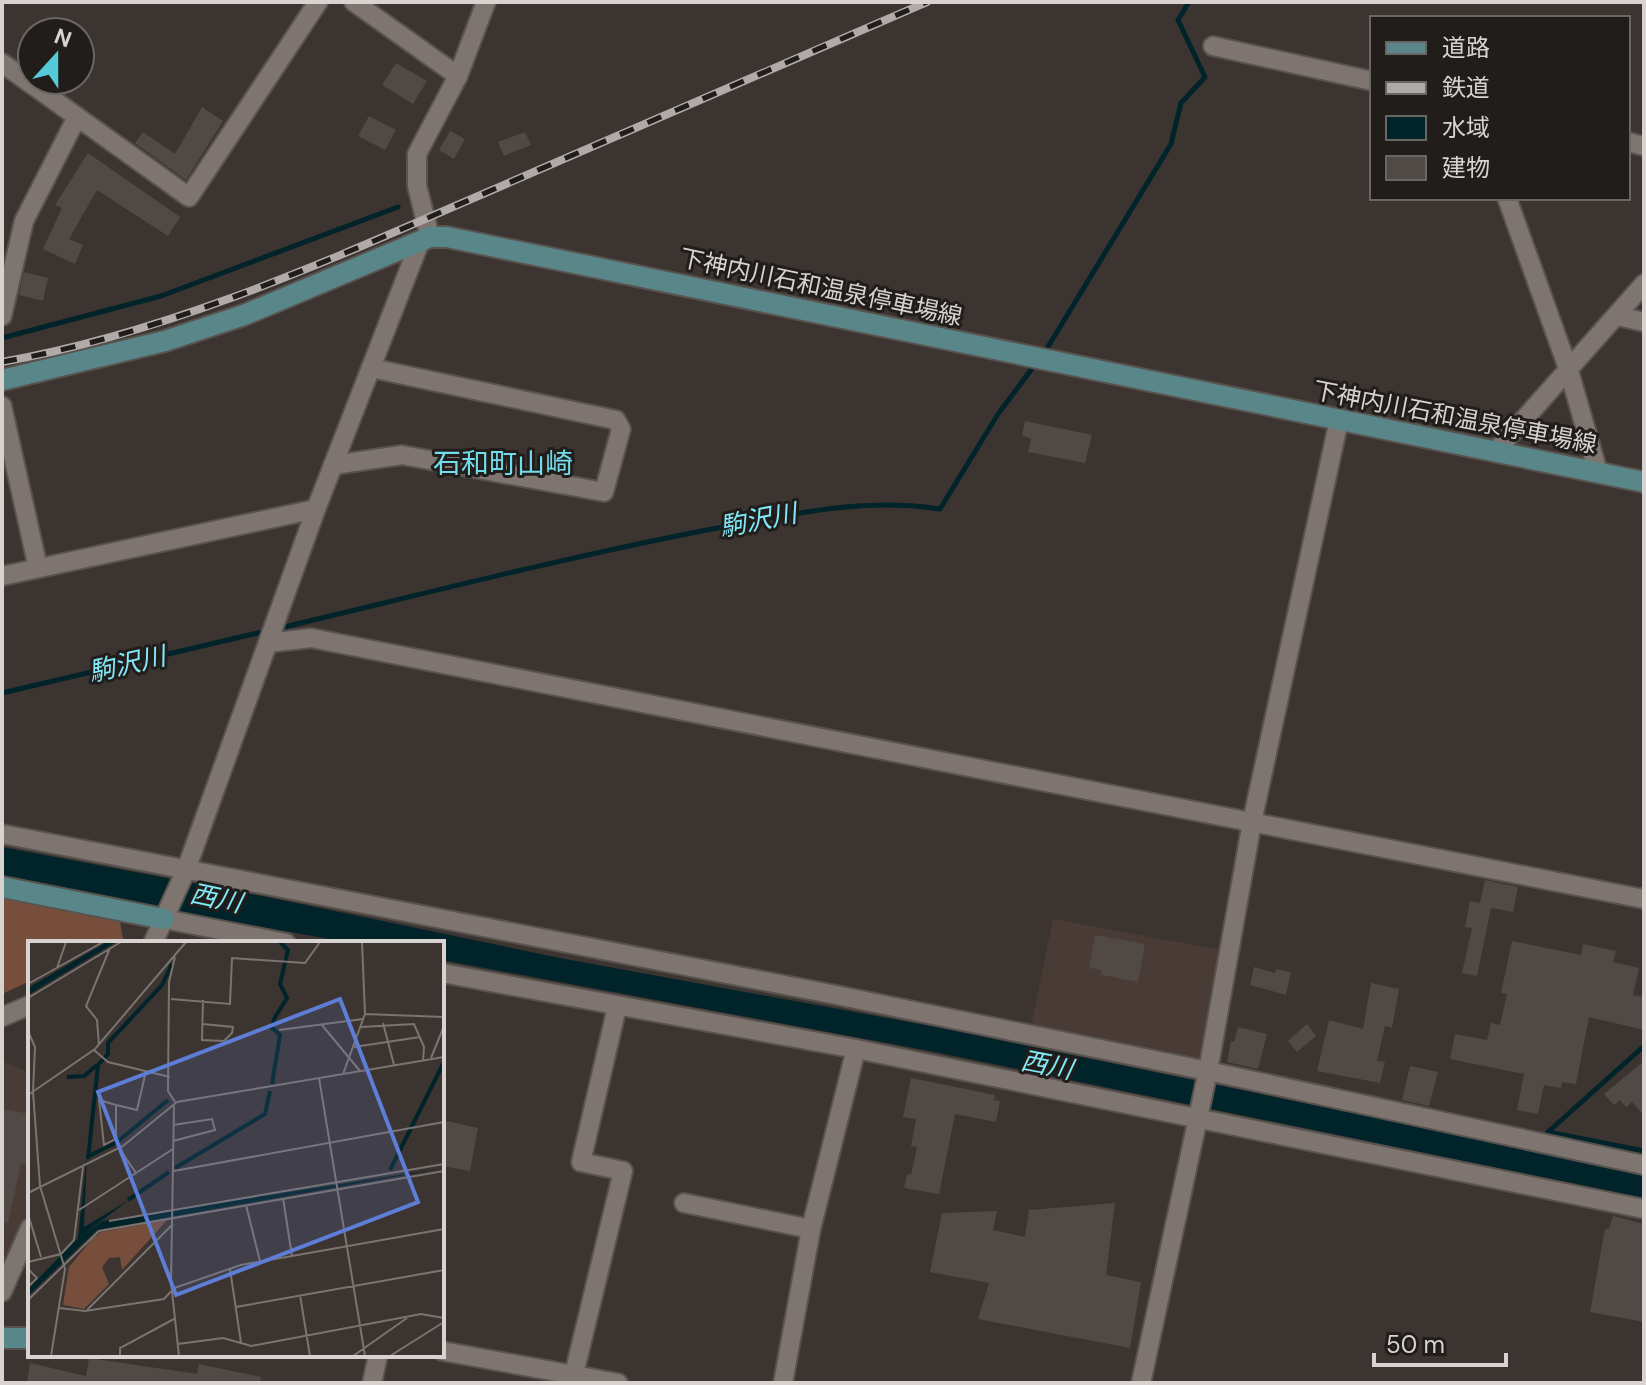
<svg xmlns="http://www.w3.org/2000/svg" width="1646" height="1385" font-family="'DM Sans','Noto Sans JP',sans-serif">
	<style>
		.built { fill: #493b35 }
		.green { fill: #774e3b }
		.water { fill: #002429 }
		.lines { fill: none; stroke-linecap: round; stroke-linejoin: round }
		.stream { stroke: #002429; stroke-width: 5 }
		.building { fill: #514945 }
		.street-casing { stroke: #595350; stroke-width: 22 }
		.secondary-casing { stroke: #595350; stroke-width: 24 }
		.street { stroke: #7e7571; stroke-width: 18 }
		.secondary { stroke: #598689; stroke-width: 20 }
		.rail-casing { stroke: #b0aba8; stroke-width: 8 }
		.rail { stroke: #201d1b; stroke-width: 5; stroke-dasharray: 15; stroke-linecap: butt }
		.labels { text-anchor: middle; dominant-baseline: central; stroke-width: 6; stroke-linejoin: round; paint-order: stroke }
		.street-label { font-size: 24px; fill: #d8d3d1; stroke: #201d1b }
		.water-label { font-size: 26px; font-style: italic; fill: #81e8f7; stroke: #201d1b }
		.quarter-label { font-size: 28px; fill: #72dcea; stroke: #201d1b }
		.inset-river { fill: none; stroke: #002429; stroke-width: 4 }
		.inset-road { fill: none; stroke: #7a7471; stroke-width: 2 }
		.view { fill: #5e7dd6; fill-opacity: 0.15; stroke: #5e7dd6; stroke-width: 4 }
		.inset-edge { fill: none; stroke: #d8d3d1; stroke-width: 4 }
	</style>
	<rect width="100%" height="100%" fill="#3c3431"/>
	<!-- built -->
	<g class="built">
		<path d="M 1053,919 L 1221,950 L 1199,1059 L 1191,1064 L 1030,1031 Z"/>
		<path d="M 2,1061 L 30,1073 L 30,1228 L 2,1292 Z"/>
	</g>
	<!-- green -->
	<path class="green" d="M 2,894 L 119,917 L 123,939 L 115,943 L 30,943 L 30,981 L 2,994 Z"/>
	<!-- water -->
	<path class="water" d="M 2,847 L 272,898 L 560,958 L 936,1027 L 1644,1173 L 1644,1198 L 930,1051 L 442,960 L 442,943 L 351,943 L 2,880 Z"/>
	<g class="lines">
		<!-- stream -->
		<g class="stream">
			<path d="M 2,338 L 161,296 L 398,207"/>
			<path d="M 1043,355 L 1171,144 L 1181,103 L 1205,77 L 1178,20 L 1189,2"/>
			<path d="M 280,628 C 423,594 567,557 712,529 C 787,515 863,497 940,509 L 998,414 L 1037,362"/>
			<path d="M 2,693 L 266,631"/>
			<path d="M 1548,1132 L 1644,1046"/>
			<path d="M 1548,1132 L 1644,1151"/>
		</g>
	</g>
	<!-- building -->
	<g class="building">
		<path d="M 396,63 L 427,81 L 413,104 L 382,85 Z"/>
		<path d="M 202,107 L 223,121 L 186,180 L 135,143 L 143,132 L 175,154 Z"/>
		<path d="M 369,116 L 396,130 L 385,150 L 358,136 Z"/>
		<path d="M 450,131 L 465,139 L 454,159 L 439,150 Z"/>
		<path d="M 525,132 L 531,145 L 504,156 L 498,142 Z"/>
		<path d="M 88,153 L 180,217 L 168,236 L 97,190 L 69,239 L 83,245 L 75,264 L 43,249 L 62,208 L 55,205 Z"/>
		<path d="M 24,272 L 48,278 L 43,301 L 19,295 Z"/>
		<path d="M 1025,421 L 1092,435 L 1085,463 L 1028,452 L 1031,439 L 1022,435 Z"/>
		<path d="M 1485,880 L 1518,887 L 1513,912 L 1491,908 L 1477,976 L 1462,973 L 1472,928 L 1465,927 L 1470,901 L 1480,903 Z"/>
		<path d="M 1095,935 L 1145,944 L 1138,982 L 1101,975 L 1102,970 L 1089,968 Z"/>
		<path d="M 1512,941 L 1581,955 L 1583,944 L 1616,951 L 1613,962 L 1639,968 L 1633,995 L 1644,997 L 1644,1030 L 1589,1017 L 1576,1084 L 1562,1082 L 1561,1088 L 1544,1085 L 1538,1114 L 1517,1110 L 1524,1074 L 1450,1059 L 1455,1034 L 1487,1040 L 1491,1023 L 1500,1025 L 1507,994 L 1501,993 Z"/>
		<path d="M 1254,967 L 1275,973 L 1276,969 L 1291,972 L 1286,995 L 1250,985 Z"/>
		<path d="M 1371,983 L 1399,989 L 1392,1028 L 1385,1026 L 1377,1061 L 1385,1062 L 1380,1083 L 1317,1071 L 1329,1020 L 1363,1029 Z"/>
		<path d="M 1307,1024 L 1316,1036 L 1297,1052 L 1288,1041 Z"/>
		<path d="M 1238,1027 L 1267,1034 L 1258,1069 L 1227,1062 L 1231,1041 L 1234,1042 Z"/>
		<path d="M 1644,1061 L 1644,1115 L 1632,1102 L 1626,1107 L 1620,1100 L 1614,1105 L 1604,1094 Z"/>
		<path d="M 1410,1066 L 1438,1072 L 1429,1106 L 1402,1100 Z"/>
		<path d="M 911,1078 L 995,1095 L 994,1100 L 1000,1101 L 996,1122 L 955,1114 L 939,1194 L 904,1188 L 907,1174 L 911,1175 L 917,1147 L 911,1146 L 916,1119 L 903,1117 Z"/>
		<path d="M 2,1109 L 30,1114 L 30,1166 L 21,1164 L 8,1223 L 2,1222 Z"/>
		<path d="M 442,1120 L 478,1128 L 470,1171 L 442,1166 Z"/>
		<path d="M 1115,1203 L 1106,1275 L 1141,1282 L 1130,1348 L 978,1319 L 989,1283 L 930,1272 L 942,1213 L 997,1211 L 993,1230 L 1025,1237 L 1029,1210 Z"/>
		<path d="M 1613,1216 L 1644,1224 L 1644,1322 L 1590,1312 L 1605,1229 L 1609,1229 Z"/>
		<path d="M 89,1358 L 197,1374 L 199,1364 L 261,1377 L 260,1383 L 27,1383 L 30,1363 L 86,1376 Z"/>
	</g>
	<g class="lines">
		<!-- street casing -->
		<g class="street-casing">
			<g id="street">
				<path d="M 354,2 L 458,76"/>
				<path d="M 1213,46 L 1372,81"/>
				<path d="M 2,63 L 189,197 L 318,2"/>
				<path d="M 1628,142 L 1644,146"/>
				<path d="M 1507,198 L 1569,371 L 1598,472"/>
				<path d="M 430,237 L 417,186 L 417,154 L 458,76 L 486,2"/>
				<path d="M 2,316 L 24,221 L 77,117"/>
				<path d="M 1617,316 L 1644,322"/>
				<path d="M 2,406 L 38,568"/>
				<path d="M 1496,451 L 1644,284"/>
				<path d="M 333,465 L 402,455 L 604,492 L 621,429 L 616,420 L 371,368"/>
				<path d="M 2,576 L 316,509"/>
				<path d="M 268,643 L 311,638 L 1644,899"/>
				<path d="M 2,834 L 831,994 L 1208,1071 L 1644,1165"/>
				<path d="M 164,919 L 286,943"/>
				<path d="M 153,943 L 186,870 L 316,509 L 419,244"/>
				<path d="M 442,973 L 856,1049 L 1644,1209"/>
				<path d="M 2,1017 L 30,1005"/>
				<path d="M 684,1203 L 811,1229"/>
				<path d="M 2,1292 L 30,1228"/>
				<path d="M 442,1351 L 618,1383"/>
				<path d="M 574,1374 L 623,1171 L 581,1162 L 617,1007"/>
				<path d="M 372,1383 L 378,1355"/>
				<path d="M 783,1383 L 811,1229 L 856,1049"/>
				<path d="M 1141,1383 L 1208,1071 L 1252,822 L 1339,420"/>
			</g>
		</g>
		<!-- secondary casing -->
		<g class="secondary-casing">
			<g id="secondary">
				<path d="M 2,380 L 165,341 L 244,315 L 430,237 L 447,237 L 1644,482"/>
				<path d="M 2,887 L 164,919"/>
				<path d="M 2,1338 L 30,1338"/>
			</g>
		</g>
		<!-- street -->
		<use href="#street" class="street"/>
		<!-- secondary -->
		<use href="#secondary" class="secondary"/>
		<!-- rail casing -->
		<g class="rail-casing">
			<path id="rail" d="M 2,362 C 167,333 323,263 476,197 C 626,132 776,67 927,2"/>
		</g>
		<!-- rail -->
		<use href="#rail" class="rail"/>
	</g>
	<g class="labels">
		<!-- street labels -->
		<g class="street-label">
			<text transform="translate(821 287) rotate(12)">下神内川石和温泉停車場線</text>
			<text transform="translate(1455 417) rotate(11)">下神内川石和温泉停車場線</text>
		</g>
		<!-- water labels -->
		<g class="water-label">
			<text transform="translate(758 520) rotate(-11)">駒沢川</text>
			<text transform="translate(127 664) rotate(-13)">駒沢川</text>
			<text transform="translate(216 898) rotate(12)">西川</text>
			<text transform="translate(1047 1065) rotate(11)">西川</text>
		</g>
		<!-- quarter labels -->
		<g class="quarter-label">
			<text x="503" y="463">石和町山崎</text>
		</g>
	</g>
	<!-- overview -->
	<g transform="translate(28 941)">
		<rect width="416" height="416" fill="#3c3431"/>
		<path d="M 139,279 L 94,329 L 92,316 L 81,317 L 74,326 L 81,343 L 56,368 L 35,364 L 41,326 L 64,298 L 73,291 Z" fill="#774e3b"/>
		<path d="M 79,1 L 88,1 L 0,54 L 0,47 ZM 59,212 L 56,286 L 101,259 L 56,293 L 75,280 L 416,227 L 69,289 L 0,355 L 0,348 L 50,297 Z" fill="#002429"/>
		<path class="inset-river" d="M 39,136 L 56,135 L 69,124M 244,143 L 252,94 L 244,87 L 246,78 L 259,57 L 252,43 L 260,9 L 252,1M 61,215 L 89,201 L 140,159M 60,218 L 70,124 L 80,113 L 80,102 L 134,44 L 144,23M 147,227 L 237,173 L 242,150M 362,229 L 416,121M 100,259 L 141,231"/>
		<path class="inset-road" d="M 29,27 L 38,1M 0,43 L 75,1M 0,57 L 93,1M 143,58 L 202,63 L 204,17 L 277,22 L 292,1M 337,73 L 416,76M 355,82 L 366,124M 175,83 L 205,86 L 204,92 L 196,100 L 174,99 L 175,59M 294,84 L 332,130M 333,86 L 386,83 L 396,106 L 395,120M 251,89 L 335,78M 0,90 L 7,106 L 5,150M 71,104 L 69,79 L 58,65 L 82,7M 326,106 L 392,96M 66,109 L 80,121 L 142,136M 403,117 L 416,85M 315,133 L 337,73 L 334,1M 291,137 L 337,415M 5,151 L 12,245M 0,154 L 67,108 L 158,1M 147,161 L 140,150 L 141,41 L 147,16M 88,164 L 88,198 L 76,204 L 71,159 L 88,164 L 109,169 L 118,130M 146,165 L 143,341 L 151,415M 145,200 L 187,189 L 184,178 L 145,184M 91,207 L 108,232M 146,230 L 416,181M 12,245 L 37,328 L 23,415M 0,252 L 95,205 L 149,161 L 416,116M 255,257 L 264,315M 218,264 L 232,320M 51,269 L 145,208M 0,273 L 13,316M 81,280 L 416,223M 0,321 L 33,313 L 46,299 L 55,226M 0,328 L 9,337 L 0,346M 202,328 L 213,402 L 223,405 L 393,373 L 416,377M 272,354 L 282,415M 0,359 L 71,290 L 416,230M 208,366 L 416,329M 31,367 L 57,370 L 136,358 L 146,347 L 213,324 L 416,288M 59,369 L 145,283M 150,403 L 195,397 L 213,402M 92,415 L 92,407 L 146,378M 325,415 L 379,377M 362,415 L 416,381"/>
		<path class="view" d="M 312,58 L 390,261 L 148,354 L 70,151 Z"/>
		<rect width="416" height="416" class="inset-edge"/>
	</g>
	<!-- border -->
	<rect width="1646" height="1385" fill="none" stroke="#d8d3d1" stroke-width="8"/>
	<!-- legend -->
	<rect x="1370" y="16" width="260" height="184" fill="#201d1b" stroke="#6a6664" stroke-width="2"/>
	<rect x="1386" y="42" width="40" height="12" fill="#598689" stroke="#6a6664" stroke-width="2"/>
	<text x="1442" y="56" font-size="24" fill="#d8d3d1">道路</text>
	<rect x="1386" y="82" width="40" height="12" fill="#b0aba8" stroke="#6a6664" stroke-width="2"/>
	<text x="1442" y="96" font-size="24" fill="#d8d3d1">鉄道</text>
	<rect x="1386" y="116" width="40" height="24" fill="#002429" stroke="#6a6664" stroke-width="2"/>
	<text x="1442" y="136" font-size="24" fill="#d8d3d1">水域</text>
	<rect x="1386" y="156" width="40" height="24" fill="#514945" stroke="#6a6664" stroke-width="2"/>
	<text x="1442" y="176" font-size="24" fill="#d8d3d1">建物</text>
	<!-- north arrow -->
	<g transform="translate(56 56) rotate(21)"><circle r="38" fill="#201d1b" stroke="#6a6664" stroke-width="2"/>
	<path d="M0-6L14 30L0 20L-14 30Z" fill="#53cbda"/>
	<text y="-12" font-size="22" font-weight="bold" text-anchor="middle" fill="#d8d3d1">N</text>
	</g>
	<!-- scale -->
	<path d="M1374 1353v12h132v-12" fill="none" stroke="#d8d3d1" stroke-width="4"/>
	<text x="1386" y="1353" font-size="24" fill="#d8d3d1" stroke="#201d1b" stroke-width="6" paint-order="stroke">50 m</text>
</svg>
